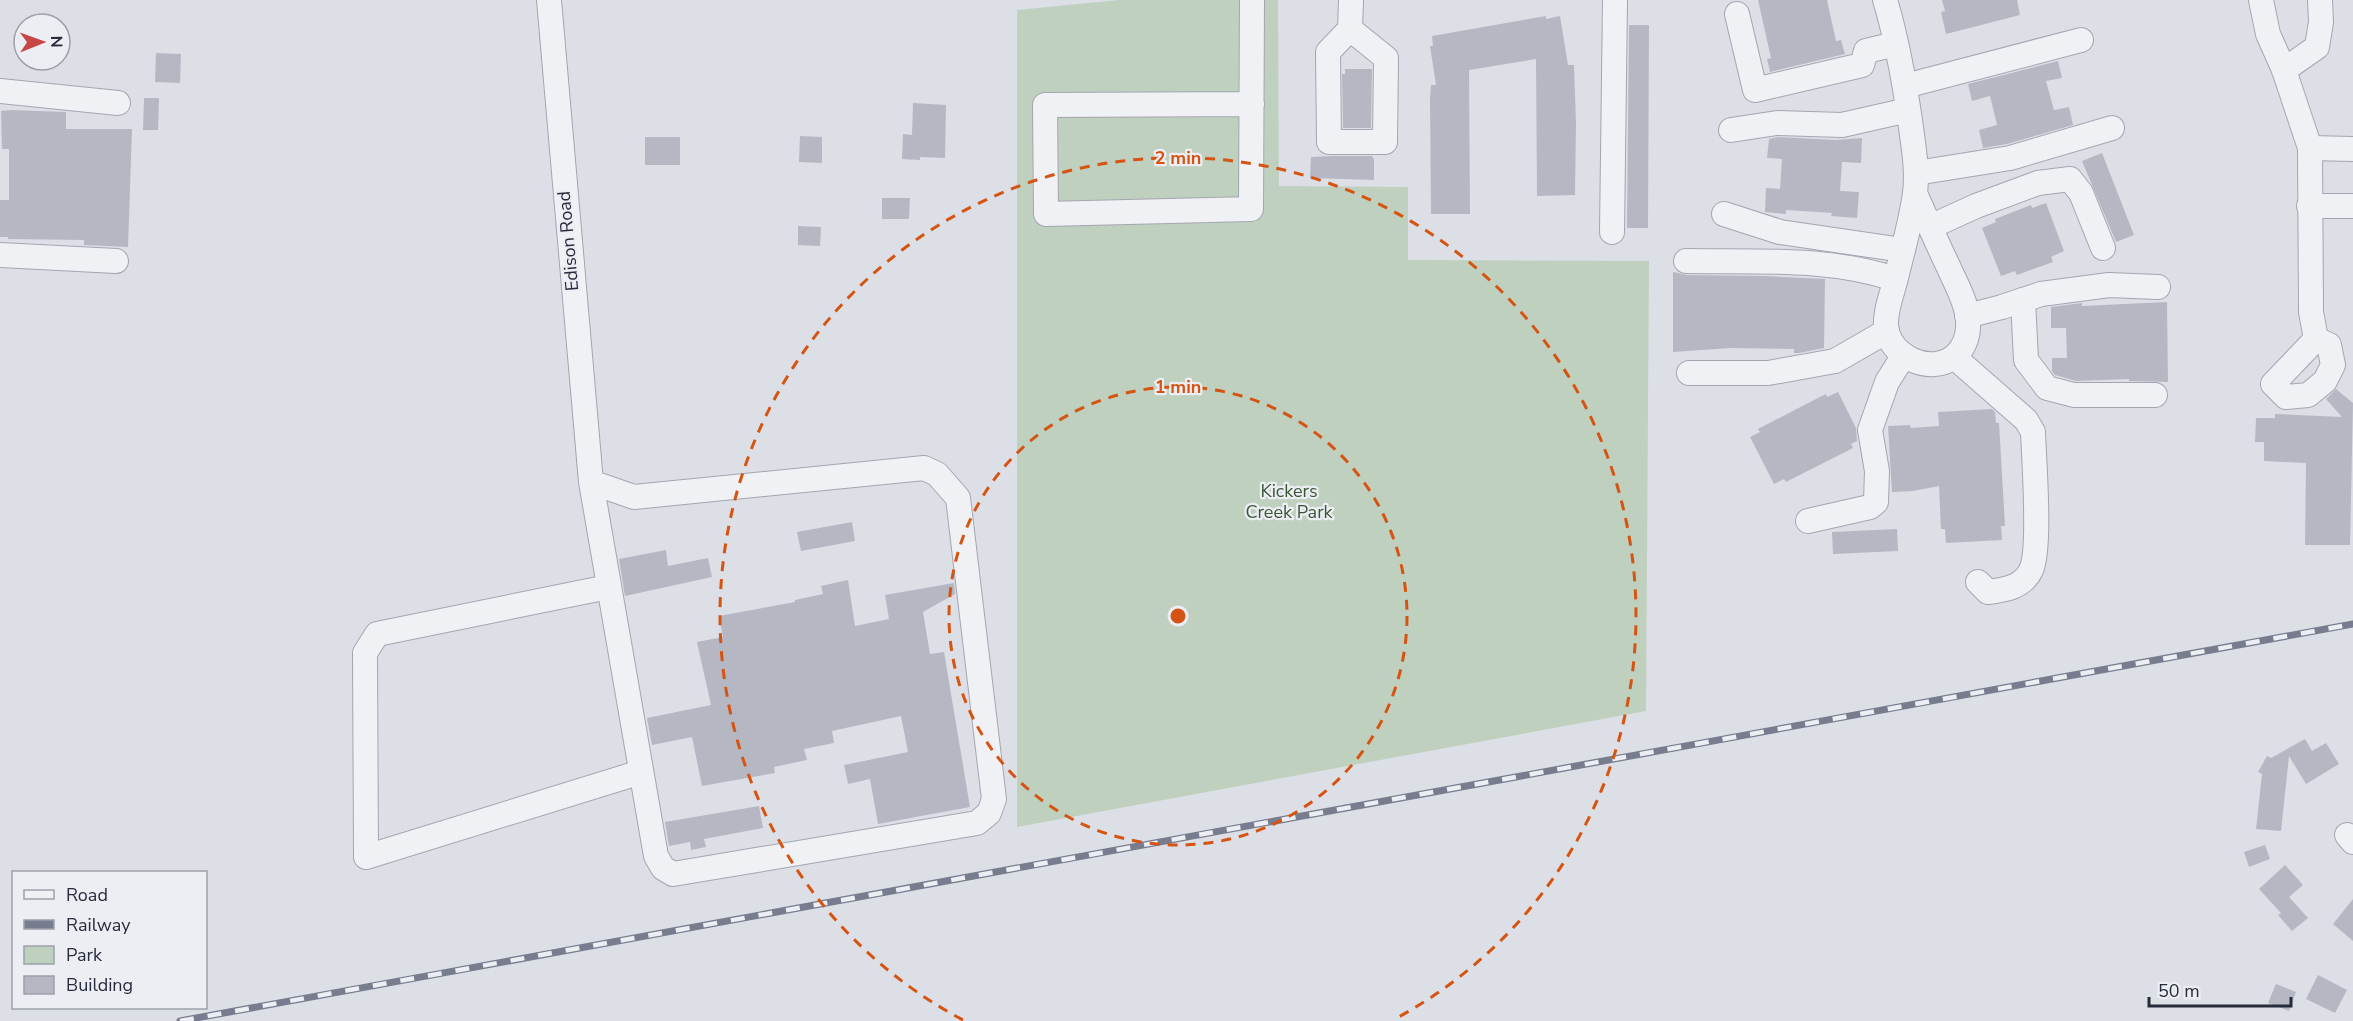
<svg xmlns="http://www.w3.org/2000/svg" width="2353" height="1021" font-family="'Nunito Sans',sans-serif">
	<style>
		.green { fill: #c0d0bf }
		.building { fill: #b5b8c3 }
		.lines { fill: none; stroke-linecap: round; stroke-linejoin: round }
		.minor-casing { stroke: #a3a6b0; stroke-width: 26 }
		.minor { stroke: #f0f1f5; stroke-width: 24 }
		.rail-casing { stroke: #777d8f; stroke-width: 7 }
		.rail { stroke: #eceef4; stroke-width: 4.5; stroke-dasharray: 14; stroke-linecap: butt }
		.ring { fill: none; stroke: #d55411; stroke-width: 3; stroke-dasharray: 10 8 }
		.labels { text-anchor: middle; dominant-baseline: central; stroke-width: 4.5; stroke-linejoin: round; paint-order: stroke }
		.street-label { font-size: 18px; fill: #272c3c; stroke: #eceef4 }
		.park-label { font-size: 18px; fill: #375735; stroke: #eceef4 }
		.centre { fill: #d55411; stroke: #eceef4; stroke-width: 3 }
		.ring-label { font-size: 18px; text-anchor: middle; font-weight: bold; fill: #d55411; stroke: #eceef4; stroke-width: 4.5; stroke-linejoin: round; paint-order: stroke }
	</style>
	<rect width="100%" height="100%" fill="#dddfe6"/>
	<!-- green -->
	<path class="green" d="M 1119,0 L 1278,0 L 1279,186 L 1408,187 L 1408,260 L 1649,261 L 1646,711 L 1017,827 L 1017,10 Z"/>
	<!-- building -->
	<g class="building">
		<path d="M 1758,0 L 1827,0 L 1836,41 L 1841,40 L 1845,54 L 1770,72 L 1767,59 L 1771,58 Z"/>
		<path d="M 1942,0 L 2017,0 L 2020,15 L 1946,34 L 1941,12 L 1945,11 Z"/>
		<path d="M 1546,16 L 1546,19 L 1560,16 L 1568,65 L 1574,65 L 1576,123 L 1575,195 L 1537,196 L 1536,59 L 1469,70 L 1470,214 L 1431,214 L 1430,98 L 1431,85 L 1436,85 L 1430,46 L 1433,46 L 1432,36 Z"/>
		<path d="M 1629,25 L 1649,25 L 1648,228 L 1627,228 Z"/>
		<path d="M 156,53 L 181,54 L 180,83 L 155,82 Z"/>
		<path d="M 2058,61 L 2062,78 L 2046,81 L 2054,110 L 2069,107 L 2073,125 L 2007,144 L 1983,148 L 1979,130 L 1997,125 L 1990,96 L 1972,101 L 1968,84 Z"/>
		<path d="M 1345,69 L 1372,69 L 1371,128 L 1343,128 L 1342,74 L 1345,74 Z"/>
		<path d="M 144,98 L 159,98 L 158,130 L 143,130 Z"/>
		<path d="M 913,103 L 946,105 L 945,158 L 920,157 L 920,160 L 902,159 L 903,134 L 912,135 Z"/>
		<path d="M 11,110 L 66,112 L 66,129 L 132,129 L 128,247 L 84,245 L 84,240 L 8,239 L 8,237 L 0,237 L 0,200 L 9,200 L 9,149 L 2,149 L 1,111 Z"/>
		<path d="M 800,136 L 822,137 L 822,163 L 799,162 Z"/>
		<rect x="645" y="137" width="35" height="28"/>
		<path d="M 1778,137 L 1836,140 L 1862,138 L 1861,163 L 1842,162 L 1840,191 L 1859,192 L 1857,218 L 1831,216 L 1832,213 L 1786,210 L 1786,214 L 1765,212 L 1766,188 L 1780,189 L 1782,159 L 1767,158 L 1769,139 Z"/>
		<path d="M 2102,153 L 2134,235 L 2116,242 L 2082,161 Z"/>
		<path d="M 1334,156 L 1372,156 L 1374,159 L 1374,180 L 1310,178 L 1311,157 Z"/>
		<path d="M 882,198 L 910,198 L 909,219 L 882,219 Z"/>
		<path d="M 2046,203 L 2064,251 L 2051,257 L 2053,262 L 2017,275 L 2015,271 L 2001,276 L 1982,228 L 1996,222 L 1995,219 L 2031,205 L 2032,208 Z"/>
		<path d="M 798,226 L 821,227 L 820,246 L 798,245 Z"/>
		<path d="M 1673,272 L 1686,275 L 1765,276 L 1825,279 L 1824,348 L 1799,353 L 1794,353 L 1794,349 L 1731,348 L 1673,352 Z"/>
		<path d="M 2167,302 L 2168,382 L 2129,381 L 2129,379 L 2076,381 L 2055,375 L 2052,371 L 2052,358 L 2067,358 L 2066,328 L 2051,328 L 2051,307 L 2082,303 L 2082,306 Z"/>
		<path d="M 2336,389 L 2353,403 L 2350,545 L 2305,545 L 2306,463 L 2264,461 L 2264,442 L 2255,442 L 2256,418 L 2275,418 L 2275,414 L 2342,417 L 2326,399 Z"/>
		<path d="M 1838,392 L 1856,428 L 1857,441 L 1851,444 L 1853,448 L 1786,482 L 1784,479 L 1774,484 L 1750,437 L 1760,432 L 1758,429 L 1814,400 L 1826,394 L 1827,397 Z"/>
		<path d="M 1992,409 L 1995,412 L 1996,423 L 1999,423 L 2005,526 L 2001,526 L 2002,540 L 1946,543 L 1945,529 L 1941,529 L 1939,486 L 1913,491 L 1892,492 L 1888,426 L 1910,425 L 1911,428 L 1939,426 L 1938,412 Z"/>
		<path d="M 852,522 L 855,541 L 801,551 L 797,532 Z"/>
		<path d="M 1897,529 L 1898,551 L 1833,554 L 1832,532 Z"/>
		<path d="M 666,550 L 668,566 L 708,558 L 712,577 L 625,596 L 619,559 Z"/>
		<path d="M 848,580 L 855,626 L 889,619 L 885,595 L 954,583 L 955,594 L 923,612 L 930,654 L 944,652 L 970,807 L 878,824 L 870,779 L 848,784 L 844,765 L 908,752 L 901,716 L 832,731 L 834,743 L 804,749 L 807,760 L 774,767 L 775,773 L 702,786 L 692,737 L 652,745 L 647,718 L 711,705 L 697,642 L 723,637 L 719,616 L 795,602 L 795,600 L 823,594 L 821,586 Z"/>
		<path d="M 2305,739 L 2312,751 L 2326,743 L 2339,764 L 2306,784 L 2289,756 L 2281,831 L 2256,829 L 2262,774 L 2258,772 L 2267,756 L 2271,758 Z"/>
		<path d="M 759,806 L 763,828 L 704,839 L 706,847 L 691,850 L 690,842 L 669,846 L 665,822 Z"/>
		<path d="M 2265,845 L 2270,859 L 2249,867 L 2244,852 Z"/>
		<path d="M 2285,865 L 2303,885 L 2289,897 L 2308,918 L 2292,931 L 2278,915 L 2281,913 L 2259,889 Z"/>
		<path d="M 2353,899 L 2353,941 L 2333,924 Z"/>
		<path d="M 2318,975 L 2347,990 L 2335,1013 L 2306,999 Z"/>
		<path d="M 2276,984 L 2296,992 L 2289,1011 L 2268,1003 Z"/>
	</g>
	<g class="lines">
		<!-- minor casing -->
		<g class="minor-casing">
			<g id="minor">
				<path d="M 549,0 L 591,482 L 656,856 L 663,868 L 673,874 L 977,823 L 989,813 L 994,799 L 958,498 L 937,474 L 924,468 L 634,497 L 591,482"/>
				<path d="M 1885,0 C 1897,39 1904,80 1910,120 C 1913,144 1918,169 1915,193 C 1911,223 1902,252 1895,282 C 1891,296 1885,312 1886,326 C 1889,357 1931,376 1955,356 C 1966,346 1969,333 1968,319 C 1966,301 1956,284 1949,268 C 1937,243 1926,218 1915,193"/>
				<path d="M 2261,0 L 2268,34 L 2284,70 L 2310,148 L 2311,312 L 2316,339"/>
				<path d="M 1737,14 L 1755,90 L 1862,65 L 1866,51 L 1896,44"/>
				<path d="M 1350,29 L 1328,52 L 1329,142 L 1385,142 L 1386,58 L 1350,29 L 1351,0"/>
				<path d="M 2284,70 L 2317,47 L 2321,22 L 2320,0"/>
				<path d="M 1905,86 L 2081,40"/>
				<path d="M 0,91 L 118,103"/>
				<path d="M 1252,104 L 1045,105 L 1046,214 L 1251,209 L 1252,0"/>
				<path d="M 1731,130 L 1777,123 L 1842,125 L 1908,110"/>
				<path d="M 2310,148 L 2353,149"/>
				<path d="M 1916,173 L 2010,158 L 2112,128"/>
				<path d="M 2309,206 L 2353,206"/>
				<path d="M 1724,214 L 1780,232 L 1903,250"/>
				<path d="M 1930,227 L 1976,206 L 2038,183 L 2070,179 L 2081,193 L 2103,248"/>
				<path d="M 1612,232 L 1615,0"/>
				<path d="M 0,255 L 116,261"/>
				<path d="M 1686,261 C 1756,262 1828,257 1895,279"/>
				<path d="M 2023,300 L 2026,360 L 2047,388 L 2074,395 L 2155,395"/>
				<path d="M 1967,316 L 2002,307 L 2041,294 L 2109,285 L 2158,287"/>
				<path d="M 2316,339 L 2329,345 L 2333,365 L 2325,381 L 2308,395 L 2286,397 L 2273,384 Z"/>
				<path d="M 1954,357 L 2026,420 L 2033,432 C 2034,460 2041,550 2031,570 C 2023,587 2005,590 1988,592 L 1978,582"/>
				<path d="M 1689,373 L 1768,373 L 1835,361 L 1887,331"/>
				<path d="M 1808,521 L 1870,507 L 1876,502 L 1877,471 L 1870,430 L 1887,382 L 1904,355"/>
				<path d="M 608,587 L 377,634 L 365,653 L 366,857 L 641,772"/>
				<path d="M 2347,835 L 2353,842"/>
			</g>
		</g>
		<!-- minor -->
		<use href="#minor" class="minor"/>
		<!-- rail casing -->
		<g class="rail-casing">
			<path id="rail" d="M 180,1021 L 2353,624"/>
		</g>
		<!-- rail -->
		<use href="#rail" class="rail"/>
	</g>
	<!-- distance rings -->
	<g class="ring">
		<circle cx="1178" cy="616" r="229"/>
		<path d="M963 1020A458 458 0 1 1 1393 1020"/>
	</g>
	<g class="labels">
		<!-- street labels -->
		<g class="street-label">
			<text transform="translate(568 241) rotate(-95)">Edison Road</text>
		</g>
		<!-- park labels -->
		<g class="park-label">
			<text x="1289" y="491">Kickers<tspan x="1289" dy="21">Creek Park</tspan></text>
		</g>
	</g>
	<circle cx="1178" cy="616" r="9" class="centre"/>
	<g class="ring-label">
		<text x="1178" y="164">2 min</text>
		<text x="1178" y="393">1 min</text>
	</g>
	<!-- legend -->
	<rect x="12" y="871" width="195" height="138" fill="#eceef4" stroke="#9da0aa" stroke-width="1.5"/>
	<rect x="24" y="890" width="30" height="9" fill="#f0f1f5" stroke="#9da0aa" stroke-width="1.5"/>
	<text x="66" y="901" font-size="18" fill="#272c3c">Road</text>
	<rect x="24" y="920" width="30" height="9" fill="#777d8f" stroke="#9da0aa" stroke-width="1.5"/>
	<text x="66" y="931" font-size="18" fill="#272c3c">Railway</text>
	<rect x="24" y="946" width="30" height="18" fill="#c0d0bf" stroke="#9da0aa" stroke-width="1.5"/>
	<text x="66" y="961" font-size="18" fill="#272c3c">Park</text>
	<rect x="24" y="976" width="30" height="18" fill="#b5b8c3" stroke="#9da0aa" stroke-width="1.5"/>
	<text x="66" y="991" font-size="18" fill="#272c3c">Building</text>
	<!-- north arrow -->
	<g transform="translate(42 42) rotate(89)"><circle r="28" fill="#eceef4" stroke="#9da0aa" stroke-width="1.5"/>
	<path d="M0-4.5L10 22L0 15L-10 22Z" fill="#c74646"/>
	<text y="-9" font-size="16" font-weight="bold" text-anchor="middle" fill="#272c3c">N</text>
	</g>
	<!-- scale -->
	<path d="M2149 997v9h142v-9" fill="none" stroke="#272c3c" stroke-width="3"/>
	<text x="2158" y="997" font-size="18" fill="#272c3c" stroke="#eceef4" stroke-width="4.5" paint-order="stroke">50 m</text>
</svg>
